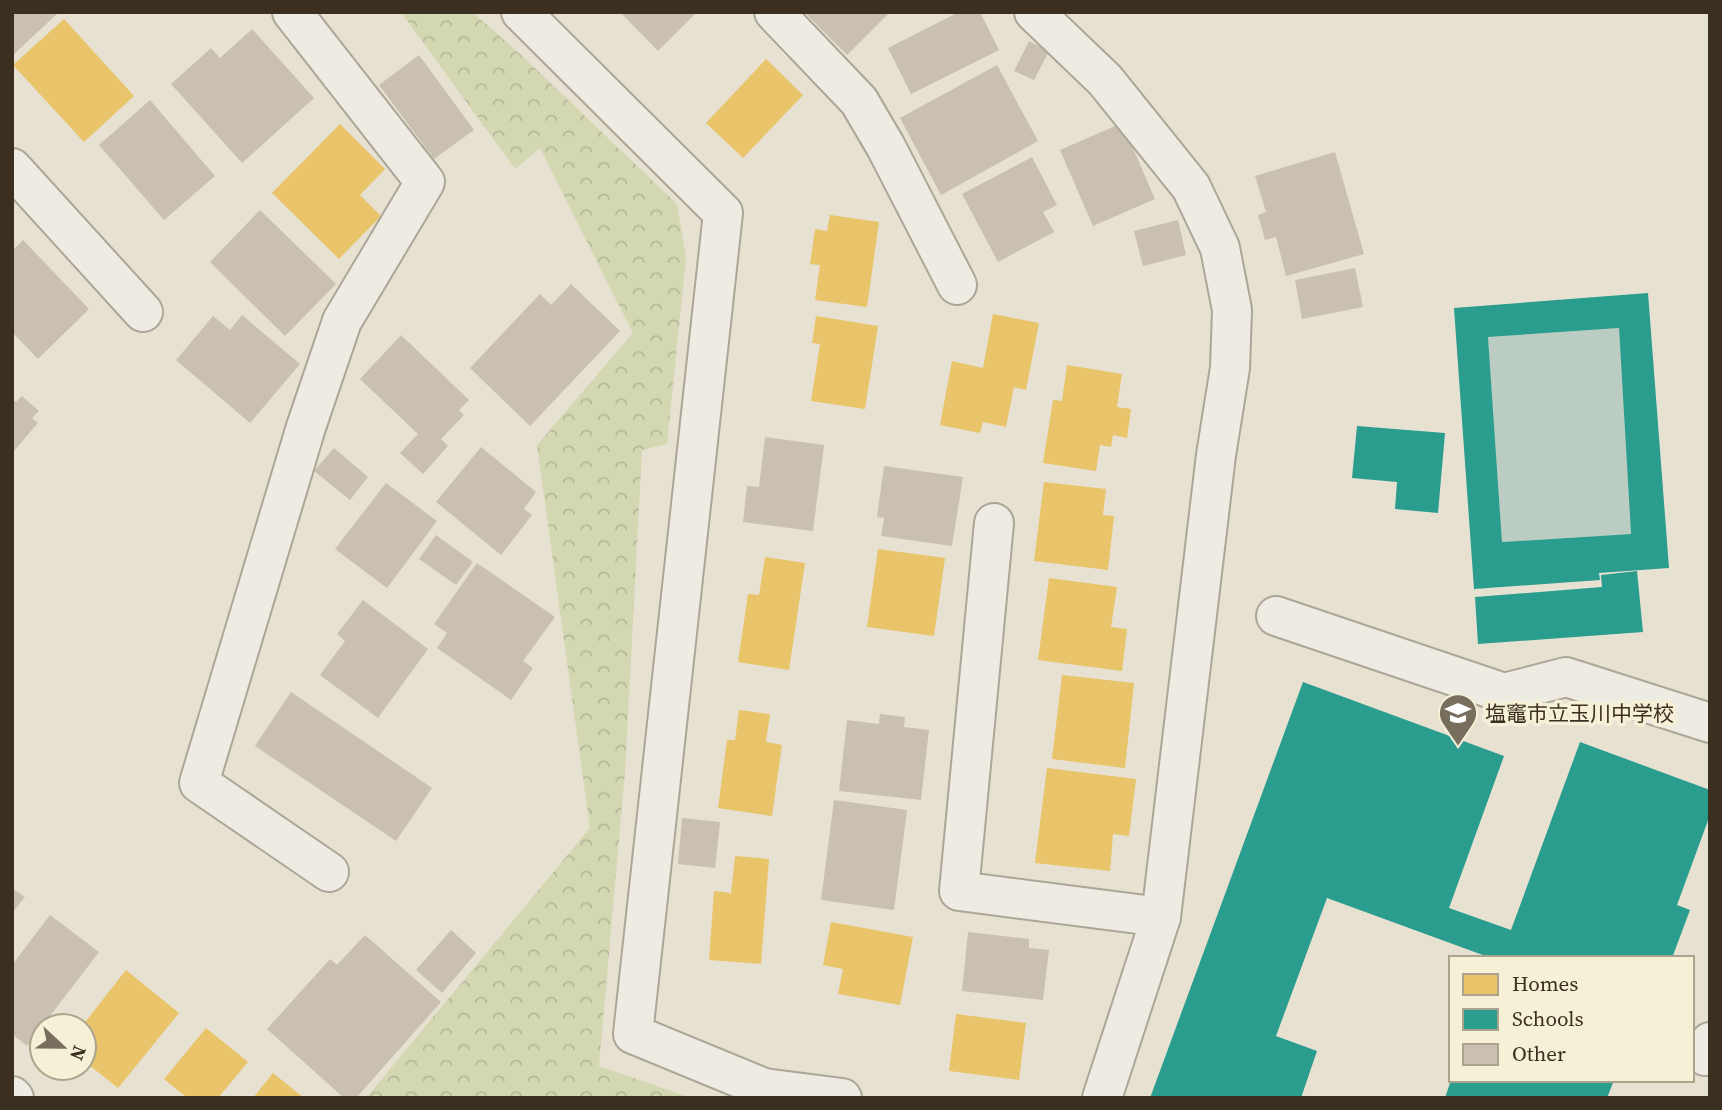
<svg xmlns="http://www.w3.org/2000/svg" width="1722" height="1110" font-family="'Source Serif 4','Noto Sans JP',serif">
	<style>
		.forest { fill: url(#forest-crowns) }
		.water { fill: #bbccc3 }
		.homes { fill: #e9c46a }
		.schools { fill: #2a9d8f; fill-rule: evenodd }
		.building { fill: #cac0b1 }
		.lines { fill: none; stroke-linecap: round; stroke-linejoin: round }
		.minor-casing { stroke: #aca698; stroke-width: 42 }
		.minor { stroke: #eeebe2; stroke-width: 38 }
		.labels { text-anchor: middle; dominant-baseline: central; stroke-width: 7; stroke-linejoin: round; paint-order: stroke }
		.poi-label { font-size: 21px; fill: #3b3020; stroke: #f6f0d7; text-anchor: start }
	</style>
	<defs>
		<pattern id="forest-crowns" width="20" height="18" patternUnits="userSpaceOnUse" patternTransform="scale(1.75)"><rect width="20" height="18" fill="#d3d7b2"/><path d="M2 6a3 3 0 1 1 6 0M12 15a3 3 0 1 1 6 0" fill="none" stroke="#b6b999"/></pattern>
	</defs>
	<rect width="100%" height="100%" fill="#e6e1d0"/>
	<!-- forest -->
	<path class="forest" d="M 401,12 L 472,12 L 519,53 L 677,204 L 686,258 L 667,444 L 642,450 L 625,772 L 599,1066 L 691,1098 L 366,1098 L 590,828 L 537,445 L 633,333 L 540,148 L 515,169 Z"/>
	<!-- water -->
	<path class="water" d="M 1619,328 L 1631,534 L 1502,542 L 1488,337 Z"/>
	<!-- homes -->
	<g class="homes">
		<path d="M 64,19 L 134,96 L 84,142 L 13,65 Z"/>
		<path d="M 766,59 L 803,95 L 743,158 L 706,123 Z"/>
		<path d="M 340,124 L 385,169 L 360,195 L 381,216 L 339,259 L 272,193 Z"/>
		<path d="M 830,215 L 879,222 L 867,307 L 815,300 L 820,265 L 810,264 L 815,229 L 827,231 Z"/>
		<path d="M 993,314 L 1039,323 L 1026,390 L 1014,387 L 1006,427 L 983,422 L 980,433 L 940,425 L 952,361 L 983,368 Z"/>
		<path d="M 816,316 L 878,326 L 865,409 L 811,401 L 820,344 L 812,343 Z"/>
		<path d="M 1067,365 L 1122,374 L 1117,407 L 1131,409 L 1127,438 L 1113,435 L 1111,447 L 1100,445 L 1096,471 L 1043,463 L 1053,400 L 1062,401 Z"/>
		<path d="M 1044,482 L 1106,489 L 1103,515 L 1114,516 L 1108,570 L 1034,561 Z"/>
		<path d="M 878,549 L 945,558 L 934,636 L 867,627 Z"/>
		<path d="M 765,557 L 805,563 L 789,670 L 738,662 L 748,594 L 759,595 Z"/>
		<path d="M 1049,578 L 1117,587 L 1111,627 L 1127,629 L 1122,671 L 1038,660 Z"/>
		<path d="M 1062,675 L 1134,683 L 1125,768 L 1052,759 Z"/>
		<path d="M 739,710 L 770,714 L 766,742 L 782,745 L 772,816 L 718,808 L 727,740 L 735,740 Z"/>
		<path d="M 1047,768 L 1136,779 L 1129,836 L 1113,834 L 1110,871 L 1035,863 Z"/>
		<path d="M 735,856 L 769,859 L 761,964 L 709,960 L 714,891 L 731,893 Z"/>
		<path d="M 831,922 L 913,937 L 900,1005 L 838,994 L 843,969 L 823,965 Z"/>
		<path d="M 126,970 L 179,1013 L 118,1088 L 84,1061 L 84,1026 L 82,1026 Z"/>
		<path d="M 956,1014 L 1026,1023 L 1019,1080 L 949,1071 Z"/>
		<path d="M 206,1028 L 248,1062 L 218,1098 L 187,1098 L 164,1079 Z"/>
		<path d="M 273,1073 L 304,1098 L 253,1098 Z"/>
	</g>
	<!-- schools -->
	<g class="schools">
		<path d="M 1648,293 L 1669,568 L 1599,573 L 1600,580 L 1474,589 L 1454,308 ZM 1619,328 L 1631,534 L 1502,542 L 1488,337 Z"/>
		<path d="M 1357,426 L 1445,433 L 1438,513 L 1395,509 L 1397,482 L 1352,478 Z"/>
		<path d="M 1637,571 L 1643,632 L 1478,644 L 1475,597 L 1602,587 L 1601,575 Z"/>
		<path d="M 1303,682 L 1504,756 L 1449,908 L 1511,930 L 1580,742 L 1710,790 L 1710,815 L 1677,905 L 1690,910 L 1672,958 L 1491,958 L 1327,898 L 1276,1036 L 1317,1051 L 1301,1098 L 1150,1098 Z"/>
		<path d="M 1451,1080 L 1614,1080 L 1607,1098 L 1445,1098 Z"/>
	</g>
	<!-- building -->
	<g class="building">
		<path d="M 12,12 L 59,12 L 12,56 Z"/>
		<path d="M 620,12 L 697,12 L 658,51 Z"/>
		<path d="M 804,12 L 890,12 L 847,55 Z"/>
		<path d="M 959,12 L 980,12 L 999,50 L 911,94 L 888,48 Z"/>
		<path d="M 252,29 L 314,98 L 242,163 L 171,84 L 211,48 L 220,58 Z"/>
		<path d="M 1029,41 L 1049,51 L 1034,80 L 1014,71 Z"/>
		<path d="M 419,55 L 474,130 L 434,159 L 379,85 Z"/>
		<path d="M 997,65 L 1038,141 L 941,195 L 900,118 Z"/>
		<path d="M 150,100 L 215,176 L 164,220 L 99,145 Z"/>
		<path d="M 1122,123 L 1155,199 L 1093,226 L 1060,150 Z"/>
		<path d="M 1335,152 L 1364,254 L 1286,276 L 1276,237 L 1265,240 L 1258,215 L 1266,212 L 1255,176 Z"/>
		<path d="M 1032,157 L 1057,205 L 1043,212 L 1054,232 L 998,262 L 962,194 Z"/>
		<path d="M 260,210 L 336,284 L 285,336 L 210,262 Z"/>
		<path d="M 1178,220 L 1186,255 L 1143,266 L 1134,231 Z"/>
		<path d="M 23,240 L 89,309 L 38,359 L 12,332 L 12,251 Z"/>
		<path d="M 1355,268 L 1363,307 L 1302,319 L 1295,280 Z"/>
		<path d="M 571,284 L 620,331 L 530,426 L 470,368 L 540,294 L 551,305 Z"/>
		<path d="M 242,315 L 300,364 L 250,423 L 176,360 L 213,316 L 230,330 Z"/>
		<path d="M 401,335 L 469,400 L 459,410 L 464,415 L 441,439 L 448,446 L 423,474 L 400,453 L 418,434 L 360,379 Z"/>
		<path d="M 22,396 L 39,411 L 32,418 L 38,423 L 12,453 L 12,399 L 16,402 Z"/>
		<path d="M 765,437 L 824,445 L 813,531 L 743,522 L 747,486 L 759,487 Z"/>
		<path d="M 481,447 L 536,492 L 524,509 L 532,515 L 501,555 L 436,502 Z"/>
		<path d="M 334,448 L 368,477 L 350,500 L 314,471 Z"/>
		<path d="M 884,466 L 963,477 L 952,546 L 881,536 L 884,518 L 877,517 Z"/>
		<path d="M 386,483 L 437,521 L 387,588 L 335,549 Z"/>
		<path d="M 436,535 L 473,562 L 456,585 L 419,559 Z"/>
		<path d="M 477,563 L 555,617 L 523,661 L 533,668 L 511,700 L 437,648 L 447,633 L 434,624 Z"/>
		<path d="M 363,600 L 428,649 L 378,718 L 320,675 L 345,641 L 337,634 Z"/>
		<path d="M 291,692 L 432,788 L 396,841 L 255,746 Z"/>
		<path d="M 880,714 L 905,717 L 904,727 L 929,730 L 921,800 L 839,791 L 847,720 L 879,724 Z"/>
		<path d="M 834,800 L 907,810 L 894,910 L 821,900 Z"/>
		<path d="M 682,818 L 720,822 L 715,868 L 678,864 Z"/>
		<path d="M 12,888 L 25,897 L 12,913 Z"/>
		<path d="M 50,915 L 99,952 L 27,1046 L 12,1034 L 12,965 Z"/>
		<path d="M 451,930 L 476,953 L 442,993 L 416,970 Z"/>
		<path d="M 968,932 L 1029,939 L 1029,948 L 1049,950 L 1043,1000 L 962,991 Z"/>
		<path d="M 365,935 L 441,1002 L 356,1098 L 344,1098 L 267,1029 L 330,959 L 337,965 Z"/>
	</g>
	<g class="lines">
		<!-- minor casing -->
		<g class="minor-casing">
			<g id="minor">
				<path d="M 292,12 L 425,182 L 342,321 L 306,427 L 199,783 L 329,872"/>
				<path d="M 521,12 L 723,213 L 633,1034 L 764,1088 L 842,1098"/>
				<path d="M 774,12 L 859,101 L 886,147 L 957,285"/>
				<path d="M 1034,12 L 1105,80 L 1191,187 L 1220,248 L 1232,310 L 1230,368 L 1216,455 L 1161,917 L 1102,1098"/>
				<path d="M 12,168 L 143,312"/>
				<path d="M 994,523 L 959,891 L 1161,917"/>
				<path d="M 1276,616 L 1504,693 L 1566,677 L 1710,723"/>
				<path d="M 1705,1056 L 1710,1042"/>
				<path d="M 12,1096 L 14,1098"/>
			</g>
		</g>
		<!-- minor -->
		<use href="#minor" class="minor"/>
	</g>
	<!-- icons -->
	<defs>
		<g id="school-pin" transform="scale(2.0125)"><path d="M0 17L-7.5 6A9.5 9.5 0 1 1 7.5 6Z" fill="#776e5e" stroke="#f6f0d7"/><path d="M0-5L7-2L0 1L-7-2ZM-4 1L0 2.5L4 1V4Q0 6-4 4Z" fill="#fff"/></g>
	</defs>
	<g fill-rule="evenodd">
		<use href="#school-pin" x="1458" y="713"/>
	</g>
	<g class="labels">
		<!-- poi labels -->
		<g class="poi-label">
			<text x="1485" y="713">塩竈市立玉川中学校</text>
		</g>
	</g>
	<!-- border -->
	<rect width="1722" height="1110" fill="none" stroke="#3b3020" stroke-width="28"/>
	<!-- legend -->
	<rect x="1449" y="956" width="245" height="126" fill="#f6f0d7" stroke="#aba38e" stroke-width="2"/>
	<rect x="1463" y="974" width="35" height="21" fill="#e9c46a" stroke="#aba38e" stroke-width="2"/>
	<text x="1512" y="991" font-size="21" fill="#3b3020">Homes</text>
	<rect x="1463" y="1009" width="35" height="21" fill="#2a9d8f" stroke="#aba38e" stroke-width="2"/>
	<text x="1512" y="1026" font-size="21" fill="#3b3020">Schools</text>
	<rect x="1463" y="1044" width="35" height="21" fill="#cac0b1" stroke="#aba38e" stroke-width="2"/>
	<text x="1512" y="1061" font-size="21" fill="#3b3020">Other</text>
	<!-- north arrow -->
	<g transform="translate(63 1047) rotate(112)"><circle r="33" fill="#f6f0d7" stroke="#aba38e" stroke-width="2"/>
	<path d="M0-5L12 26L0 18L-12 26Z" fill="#776e5e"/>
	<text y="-10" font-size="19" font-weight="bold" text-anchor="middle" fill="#3b3020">N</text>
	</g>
</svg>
